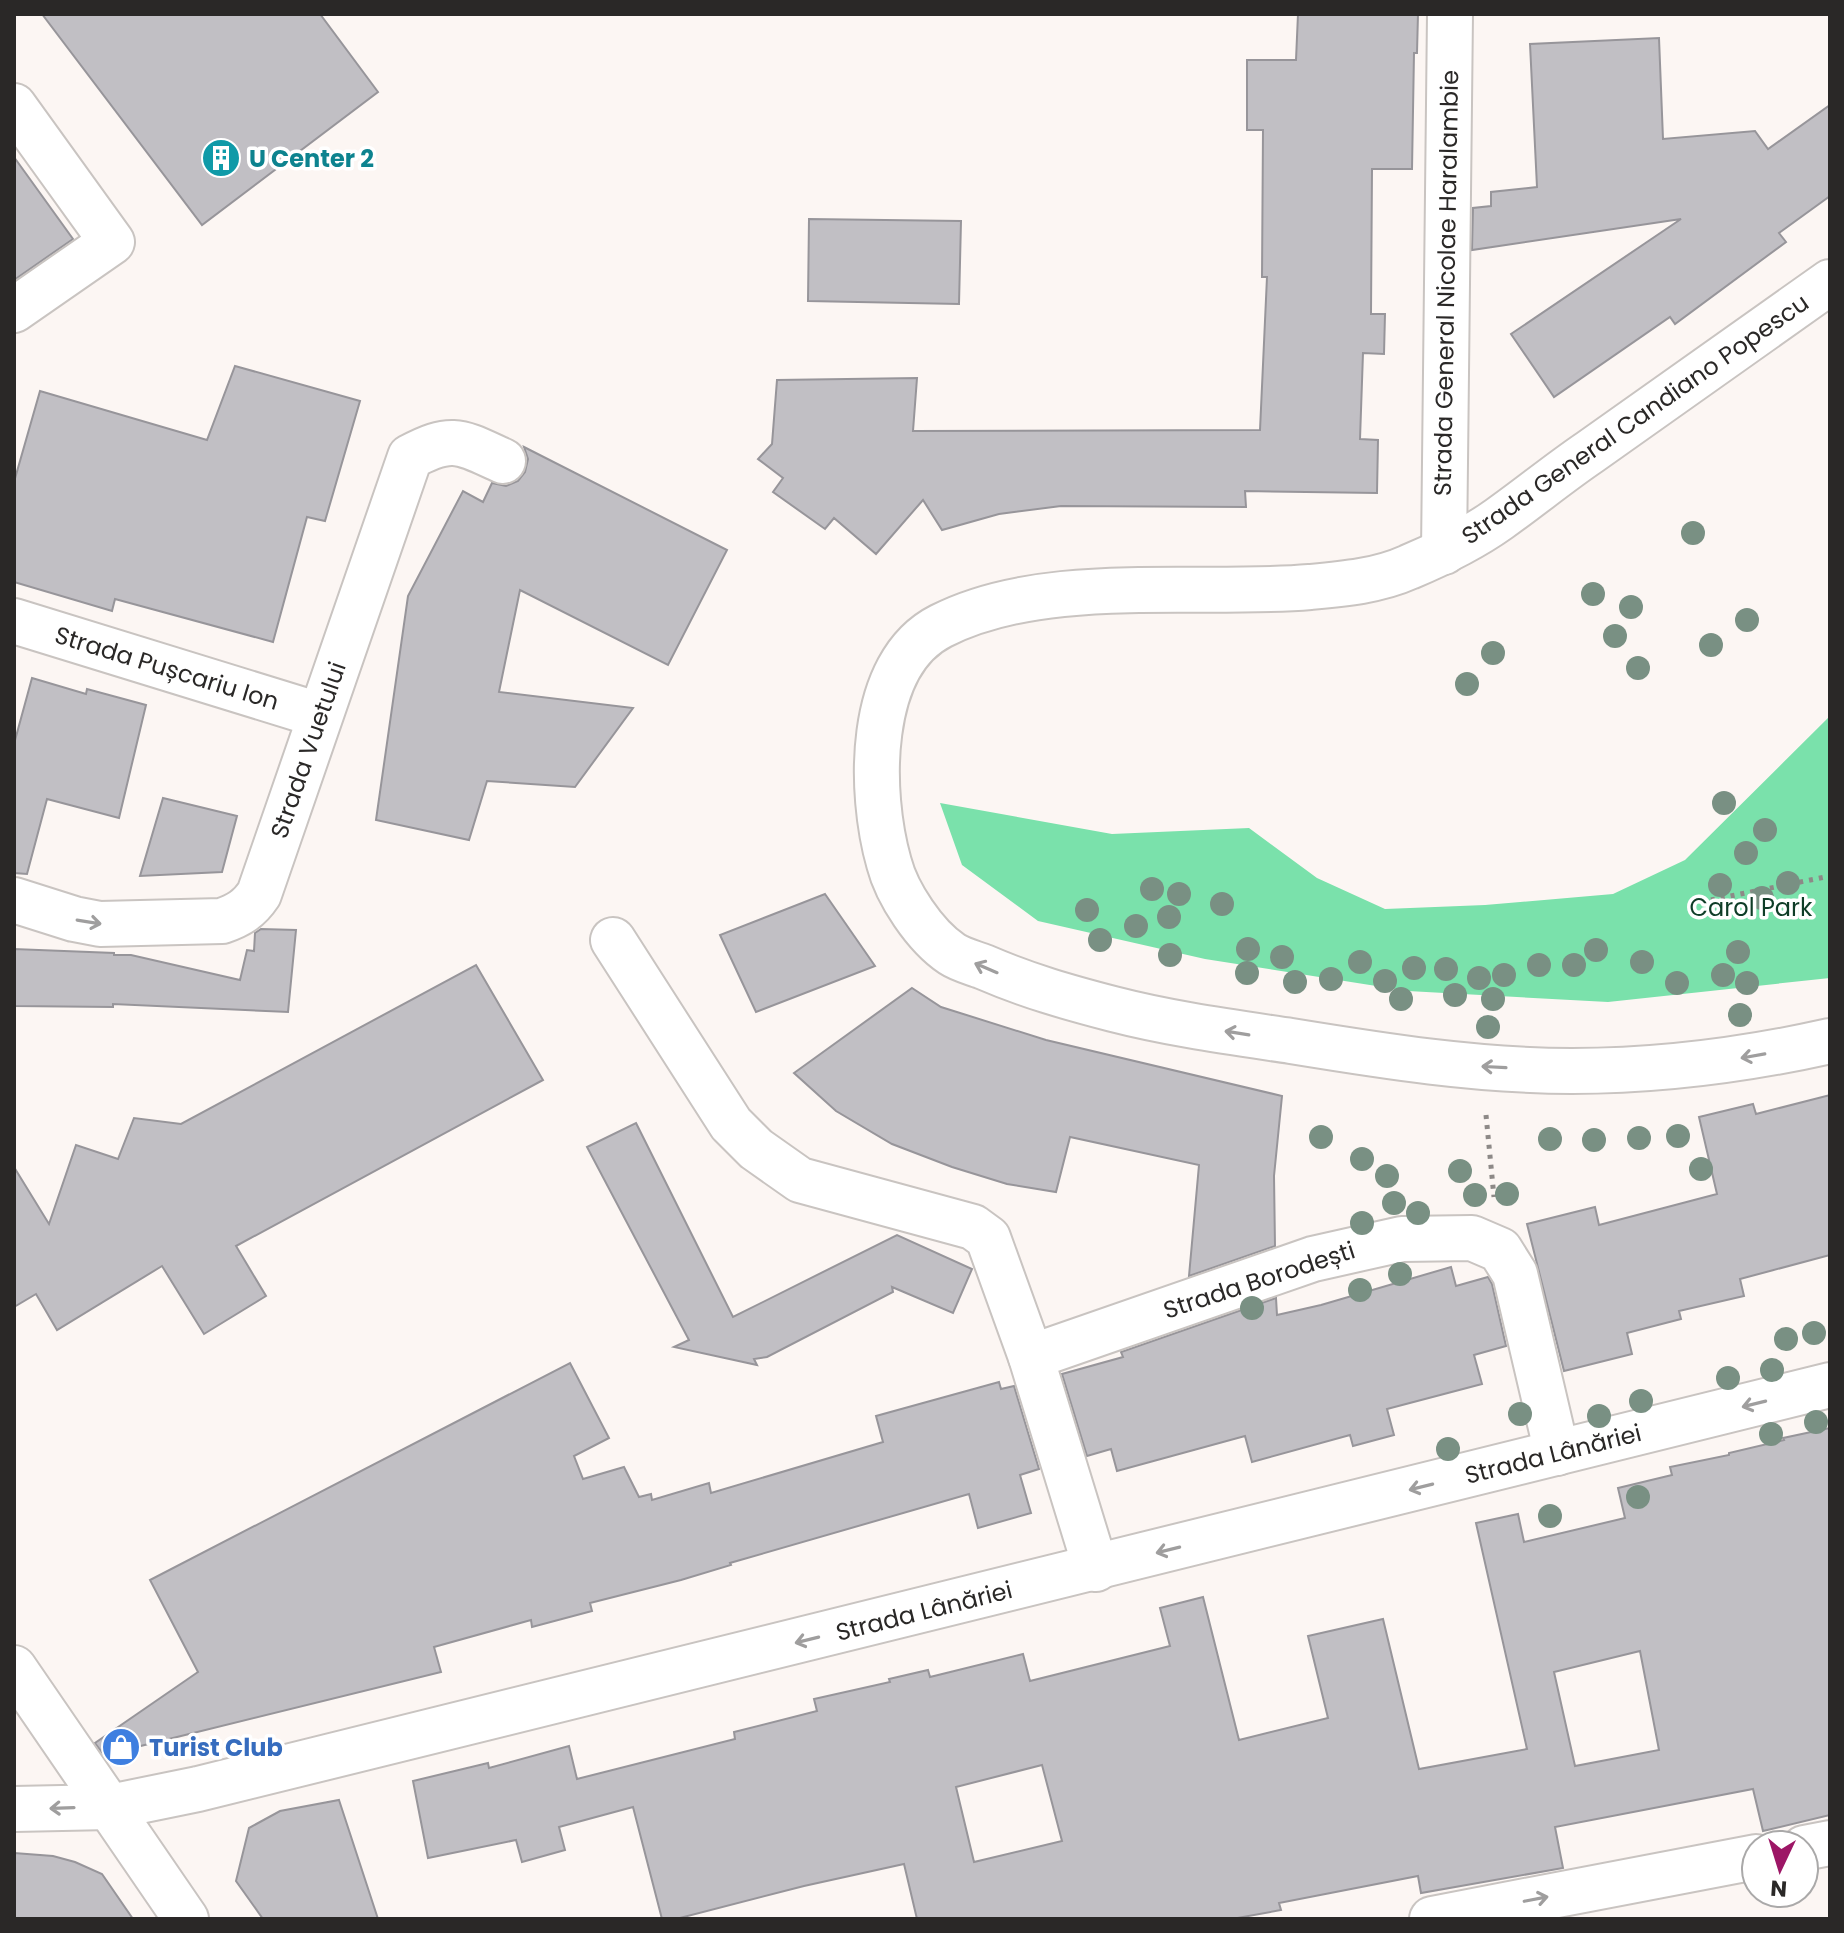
<svg xmlns="http://www.w3.org/2000/svg" width="1844" height="1933" font-family="Poppins,sans-serif">
	<style>
		.green { fill: #7ae1ab }
		.building { fill: #c1bfc4; stroke: #97959a; stroke-width: 2; fill-rule: evenodd }
		.lines { fill: none; stroke-linecap: round; stroke-linejoin: round }
		.minor-casing { stroke: #c9c4c1; stroke-width: 48 }
		.path { stroke: #8d8987; stroke-width: 5; stroke-dasharray: 4 6; stroke-linecap: butt }
		.minor { stroke: #fff; stroke-width: 44 }
		.tree { fill: #799083 }
		.oneway { stroke: #9f9e9e }
		.labels { text-anchor: middle; dominant-baseline: central; stroke-width: 7; stroke-linejoin: round; paint-order: stroke }
		.culture-label { font-size: 24px; font-weight: bold; fill: #0d838f; stroke: #fff; text-anchor: start }
		.street-label { font-size: 24px; fill: #2a2827; stroke: #fff }
		.park-label { font-size: 24px; fill: #0e3d27; stroke: #fff }
		.shop-label { font-size: 24px; font-weight: bold; fill: #366cbe; stroke: #fff; text-anchor: start }
	</style>
	<rect width="100%" height="100%" fill="#fcf6f3"/>
	<!-- green -->
	<path class="green" d="M 1830,716 L 1830,978 L 1608,1002 L 1408,991 L 1205,959 L 1038,921 L 962,865 L 940,803 L 1112,834 L 1249,828 L 1317,878 L 1385,909 L 1485,905 L 1613,894 L 1685,860 Z"/>
	<!-- building -->
	<g class="building">
		<path d="M 42,14 L 320,14 L 378,92 L 202,225 Z"/>
		<path d="M 1298,14 L 1418,14 L 1417,53 L 1414,53 L 1412,169 L 1372,169 L 1371,314 L 1385,314 L 1384,354 L 1363,353 L 1360,439 L 1378,440 L 1377,493 L 1245,491 L 1246,507 L 1061,506 L 999,514 L 942,530 L 923,500 L 876,554 L 834,518 L 825,529 L 773,492 L 783,478 L 758,459 L 772,444 L 777,380 L 917,378 L 913,431 L 1260,430 L 1267,277 L 1262,277 L 1263,130 L 1247,130 L 1247,60 L 1296,60 Z"/>
		<path d="M 1659,38 L 1663,139 L 1755,131 L 1768,149 L 1830,105 L 1830,196 L 1779,233 L 1786,242 L 1675,324 L 1670,317 L 1554,397 L 1511,334 L 1681,219 L 1472,250 L 1473,208 L 1491,206 L 1491,192 L 1537,187 L 1530,44 Z"/>
		<path d="M 14,157 L 73,239 L 14,280 Z"/>
		<path d="M 809,219 L 961,221 L 959,304 L 808,301 Z"/>
		<path d="M 235,366 L 360,401 L 325,521 L 307,517 L 273,642 L 115,599 L 112,611 L 14,582 L 14,482 L 40,391 L 207,440 Z"/>
		<path d="M 524,447 L 727,550 L 668,665 L 520,590 L 499,692 L 633,708 L 575,787 L 487,781 L 469,840 L 376,820 L 408,596 L 463,491 L 483,502 L 492,483 L 506,486 L 518,481 L 525,472 L 528,459 Z"/>
		<path d="M 32,678 L 86,694 L 87,689 L 146,705 L 119,818 L 47,799 L 27,874 L 14,873 L 14,744 Z"/>
		<path d="M 163,798 L 237,816 L 222,872 L 140,876 Z"/>
		<path d="M 825,894 L 875,966 L 756,1012 L 720,935 Z"/>
		<path d="M 261,929 L 296,930 L 288,1012 L 113,1004 L 113,1007 L 14,1006 L 14,949 L 114,953 L 114,955 L 131,955 L 240,980 L 247,950 L 254,951 L 255,933 Z"/>
		<path d="M 476,965 L 543,1080 L 236,1246 L 266,1296 L 204,1334 L 162,1266 L 57,1330 L 36,1294 L 14,1307 L 14,1167 L 49,1224 L 76,1145 L 118,1159 L 134,1118 L 181,1124 Z"/>
		<path d="M 912,988 L 941,1007 L 1046,1040 L 1282,1096 L 1274,1176 L 1275,1246 L 1189,1276 L 1199,1165 L 1070,1137 L 1056,1192 L 1007,1184 L 952,1167 L 892,1144 L 836,1111 L 794,1073 Z"/>
		<path d="M 1830,1095 L 1830,1255 L 1740,1279 L 1744,1296 L 1679,1311 L 1681,1319 L 1627,1333 L 1632,1354 L 1564,1371 L 1527,1224 L 1595,1207 L 1599,1225 L 1717,1194 L 1699,1117 L 1753,1104 L 1756,1114 Z"/>
		<path d="M 636,1123 L 733,1317 L 897,1235 L 972,1269 L 953,1313 L 892,1287 L 893,1292 L 767,1357 L 754,1359 L 757,1365 L 674,1347 L 689,1340 L 587,1147 Z"/>
		<path d="M 1451,1267 L 1456,1286 L 1488,1277 L 1492,1284 L 1506,1346 L 1474,1355 L 1482,1384 L 1387,1409 L 1394,1435 L 1353,1446 L 1350,1435 L 1252,1462 L 1245,1436 L 1117,1471 L 1111,1449 L 1087,1456 L 1062,1374 L 1123,1357 L 1121,1352 L 1276,1298 L 1277,1315 L 1321,1305 Z"/>
		<path d="M 570,1363 L 609,1438 L 574,1456 L 583,1479 L 624,1467 L 639,1497 L 651,1494 L 652,1500 L 709,1483 L 711,1493 L 883,1442 L 876,1416 L 999,1382 L 1001,1389 L 1014,1386 L 1039,1469 L 1020,1475 L 1031,1513 L 978,1528 L 969,1494 L 730,1563 L 731,1565 L 681,1580 L 590,1603 L 592,1611 L 532,1627 L 531,1620 L 434,1647 L 441,1672 L 104,1755 L 95,1743 L 198,1672 L 150,1580 Z"/>
		<path d="M 1830,1428 L 1830,1815 L 1763,1831 L 1753,1789 L 1555,1827 L 1563,1868 L 1421,1893 L 1418,1876 L 1279,1903 L 1281,1910 L 1232,1919 L 917,1919 L 904,1864 L 804,1886 L 676,1919 L 662,1919 L 633,1807 L 559,1827 L 565,1850 L 522,1862 L 516,1840 L 428,1858 L 413,1781 L 488,1763 L 489,1768 L 569,1746 L 577,1779 L 735,1739 L 734,1732 L 817,1711 L 814,1699 L 890,1682 L 889,1679 L 928,1670 L 930,1677 L 1023,1654 L 1030,1681 L 1170,1646 L 1160,1608 L 1203,1597 L 1239,1740 L 1328,1718 L 1308,1636 L 1383,1619 L 1419,1769 L 1527,1749 L 1476,1523 L 1518,1514 L 1524,1542 L 1625,1518 L 1618,1488 L 1672,1475 L 1670,1467 L 1729,1455 L 1729,1453 L 1784,1440 L 1783,1438 ZM 1640,1651 L 1659,1750 L 1575,1766 L 1554,1672 ZM 1042,1765 L 1062,1841 L 974,1862 L 956,1787 Z"/>
		<path d="M 339,1800 L 378,1919 L 263,1919 L 236,1881 L 249,1828 L 280,1811 Z"/>
		<path d="M 14,1853 L 53,1856 L 75,1862 L 102,1874 L 133,1919 L 14,1919 Z"/>
	</g>
	<g class="lines">
		<!-- minor casing -->
		<g class="minor-casing">
			<g id="minor">
				<path d="M 14,106 L 112,242 L 14,310"/>
				<path d="M 1830,282 C 1750,338 1670,395 1590,452 C 1559,473 1530,497 1499,519 C 1471,539 1440,554 1409,567 C 1378,581 1343,584 1310,587 C 1195,597 1045,573 941,626 C 866,664 869,793 889,863 C 897,894 925,936 952,954 C 961,960 974,963 984,967 C 1028,986 1067,997 1113,1009 C 1171,1024 1231,1032 1291,1041 C 1383,1056 1478,1071 1572,1071 C 1659,1071 1745,1060 1830,1041"/>
				<path d="M 1444,552 L 1450,14"/>
				<path d="M 14,621 L 319,715"/>
				<path d="M 14,900 L 74,919 L 100,924 L 222,921 C 239,915 249,909 259,894 L 410,457 C 453,434 461,442 503,461"/>
				<path d="M 613,940 L 731,1124 L 756,1149 L 800,1180 L 973,1227 L 988,1238 L 1031,1357 L 1096,1569"/>
				<path d="M 1031,1357 L 1313,1259 L 1402,1239 L 1472,1238 L 1500,1250 L 1515,1274 L 1557,1453"/>
				<path d="M 14,1668 L 186,1919"/>
				<path d="M 14,1809 L 110,1807 L 198,1789 L 1830,1385"/>
				<path d="M 1804,1848 L 1830,1843"/>
				<path d="M 1432,1919 L 1756,1857"/>
			</g>
		</g>
		<!-- path -->
		<g class="path">
			<path d="M 1711,900 L 1830,876"/>
			<path d="M 1486,1115 L 1494,1197"/>
		</g>
		<!-- minor -->
		<use href="#minor" class="minor"/>
	</g>
	<!-- trees -->
	<g class="tree">
		<circle cx="1693" cy="533" r="12"/>
		<circle cx="1593" cy="594" r="12"/>
		<circle cx="1631" cy="607" r="12"/>
		<circle cx="1747" cy="620" r="12"/>
		<circle cx="1615" cy="636" r="12"/>
		<circle cx="1711" cy="645" r="12"/>
		<circle cx="1493" cy="653" r="12"/>
		<circle cx="1638" cy="668" r="12"/>
		<circle cx="1467" cy="684" r="12"/>
		<circle cx="1724" cy="803" r="12"/>
		<circle cx="1765" cy="830" r="12"/>
		<circle cx="1746" cy="853" r="12"/>
		<circle cx="1788" cy="883" r="12"/>
		<circle cx="1720" cy="885" r="12"/>
		<circle cx="1152" cy="889" r="12"/>
		<circle cx="1179" cy="894" r="12"/>
		<circle cx="1762" cy="898" r="12"/>
		<circle cx="1222" cy="904" r="12"/>
		<circle cx="1087" cy="910" r="12"/>
		<circle cx="1169" cy="917" r="12"/>
		<circle cx="1136" cy="926" r="12"/>
		<circle cx="1100" cy="940" r="12"/>
		<circle cx="1248" cy="949" r="12"/>
		<circle cx="1596" cy="950" r="12"/>
		<circle cx="1738" cy="952" r="12"/>
		<circle cx="1170" cy="955" r="12"/>
		<circle cx="1282" cy="957" r="12"/>
		<circle cx="1360" cy="962" r="12"/>
		<circle cx="1642" cy="962" r="12"/>
		<circle cx="1539" cy="965" r="12"/>
		<circle cx="1574" cy="965" r="12"/>
		<circle cx="1414" cy="968" r="12"/>
		<circle cx="1446" cy="969" r="12"/>
		<circle cx="1247" cy="973" r="12"/>
		<circle cx="1504" cy="975" r="12"/>
		<circle cx="1723" cy="975" r="12"/>
		<circle cx="1479" cy="978" r="12"/>
		<circle cx="1331" cy="979" r="12"/>
		<circle cx="1385" cy="981" r="12"/>
		<circle cx="1295" cy="982" r="12"/>
		<circle cx="1677" cy="983" r="12"/>
		<circle cx="1747" cy="983" r="12"/>
		<circle cx="1455" cy="995" r="12"/>
		<circle cx="1401" cy="999" r="12"/>
		<circle cx="1493" cy="999" r="12"/>
		<circle cx="1740" cy="1015" r="12"/>
		<circle cx="1488" cy="1027" r="12"/>
		<circle cx="1678" cy="1136" r="12"/>
		<circle cx="1321" cy="1137" r="12"/>
		<circle cx="1639" cy="1138" r="12"/>
		<circle cx="1550" cy="1139" r="12"/>
		<circle cx="1594" cy="1140" r="12"/>
		<circle cx="1362" cy="1159" r="12"/>
		<circle cx="1701" cy="1169" r="12"/>
		<circle cx="1460" cy="1171" r="12"/>
		<circle cx="1387" cy="1176" r="12"/>
		<circle cx="1507" cy="1194" r="12"/>
		<circle cx="1475" cy="1195" r="12"/>
		<circle cx="1394" cy="1203" r="12"/>
		<circle cx="1418" cy="1213" r="12"/>
		<circle cx="1362" cy="1223" r="12"/>
		<circle cx="1400" cy="1274" r="12"/>
		<circle cx="1360" cy="1290" r="12"/>
		<circle cx="1252" cy="1308" r="12"/>
		<circle cx="1814" cy="1333" r="12"/>
		<circle cx="1786" cy="1339" r="12"/>
		<circle cx="1772" cy="1370" r="12"/>
		<circle cx="1728" cy="1378" r="12"/>
		<circle cx="1641" cy="1401" r="12"/>
		<circle cx="1520" cy="1414" r="12"/>
		<circle cx="1599" cy="1416" r="12"/>
		<circle cx="1816" cy="1422" r="12"/>
		<circle cx="1771" cy="1434" r="12"/>
		<circle cx="1448" cy="1449" r="12"/>
		<circle cx="1638" cy="1497" r="12"/>
		<circle cx="1550" cy="1516" r="12"/>
	</g>
	<!-- one-way arrows -->
	<defs><path id="oneway-shaft" d="M-6 0H5M1.5-3L5.5 0L1.5 3" fill="none" stroke-width="1.6" stroke-linecap="round" stroke-linejoin="round" transform="scale(2)"/></defs>
	<g class="oneway">
		<use href="#oneway-shaft" transform="translate(89 922) rotate(9)"/>
		<use href="#oneway-shaft" transform="translate(986 968) rotate(-157)"/>
		<use href="#oneway-shaft" transform="translate(1237 1033) rotate(-171)"/>
		<use href="#oneway-shaft" transform="translate(1753 1056) rotate(170)"/>
		<use href="#oneway-shaft" transform="translate(1494 1067) rotate(-177)"/>
		<use href="#oneway-shaft" transform="translate(1754 1404) rotate(166)"/>
		<use href="#oneway-shaft" transform="translate(1421 1487) rotate(166)"/>
		<use href="#oneway-shaft" transform="translate(1168 1550) rotate(166)"/>
		<use href="#oneway-shaft" transform="translate(807 1640) rotate(166)"/>
		<use href="#oneway-shaft" transform="translate(62 1808) rotate(178)"/>
		<use href="#oneway-shaft" transform="translate(1536 1899) rotate(-11)"/>
	</g>
	<!-- icons -->
	<defs>
		<g id="building-disc" transform="scale(2)"><circle r="9.5" fill="#0f9aa8" stroke="#fff"/><path d="M-4-6H4V6H1V3H-1V6H-4ZM-2.5-4.3h1.7v1.8h-1.7ZM.8-4.3h1.7v1.8H.8ZM-2.5-1h1.7V.8h-1.7ZM.8-1h1.7V.8H.8Z" fill="#fff"/></g>
		<g id="shop-disc" transform="scale(2)"><circle r="9.5" fill="#3f7fe0" stroke="#fff"/><path d="M-5-2.5h2.3a2.7 3.5 0 0 1 5.4 0H5L5.5 6h-11ZM-1.5-2.5h3a1.5 2.3 0 0 0-3 0Z" fill="#fff"/></g>
	</defs>
	<g fill-rule="evenodd">
		<use href="#building-disc" x="221" y="158"/>
		<use href="#shop-disc" x="121" y="1747"/>
	</g>
	<g class="labels">
		<!-- culture labels -->
		<g class="culture-label">
			<text x="249" y="158">U Center 2</text>
		</g>
		<!-- street labels -->
		<g class="street-label">
			<text transform="translate(1446 283) rotate(-89)">Strada General Nicolae Haralambie</text>
			<text transform="translate(1635 419) rotate(-35)">Strada General Candiano Popescu</text>
			<text transform="translate(167 668) rotate(17)">Strada Pușcariu Ion</text>
			<text transform="translate(308 750) rotate(-71)">Strada Vuetului</text>
			<text transform="translate(1259 1280) rotate(-18)">Strada Borodești</text>
			<text transform="translate(1553 1454) rotate(-14)">Strada Lânăriei</text>
			<text transform="translate(924 1611) rotate(-14)">Strada Lânăriei</text>
		</g>
		<!-- park labels -->
		<g class="park-label">
			<text x="1751" y="907">Carol Park</text>
		</g>
		<!-- shop labels -->
		<g class="shop-label">
			<text x="149" y="1747">Turist Club</text>
		</g>
	</g>
	<!-- border -->
	<rect width="1844" height="1933" fill="none" stroke="#2a2827" stroke-width="32"/>
	<!-- north arrow -->
	<g transform="translate(1780 1869) rotate(184)"><circle r="38" fill="#ffffff" stroke="#aaa9a9" stroke-width="2"/>
	<path d="M0-6L14 30L0 20L-14 30Z" fill="#9d1666"/>
	<text y="-12" font-size="22" font-weight="bold" text-anchor="middle" fill="#2a2827">N</text>
	</g>
</svg>
